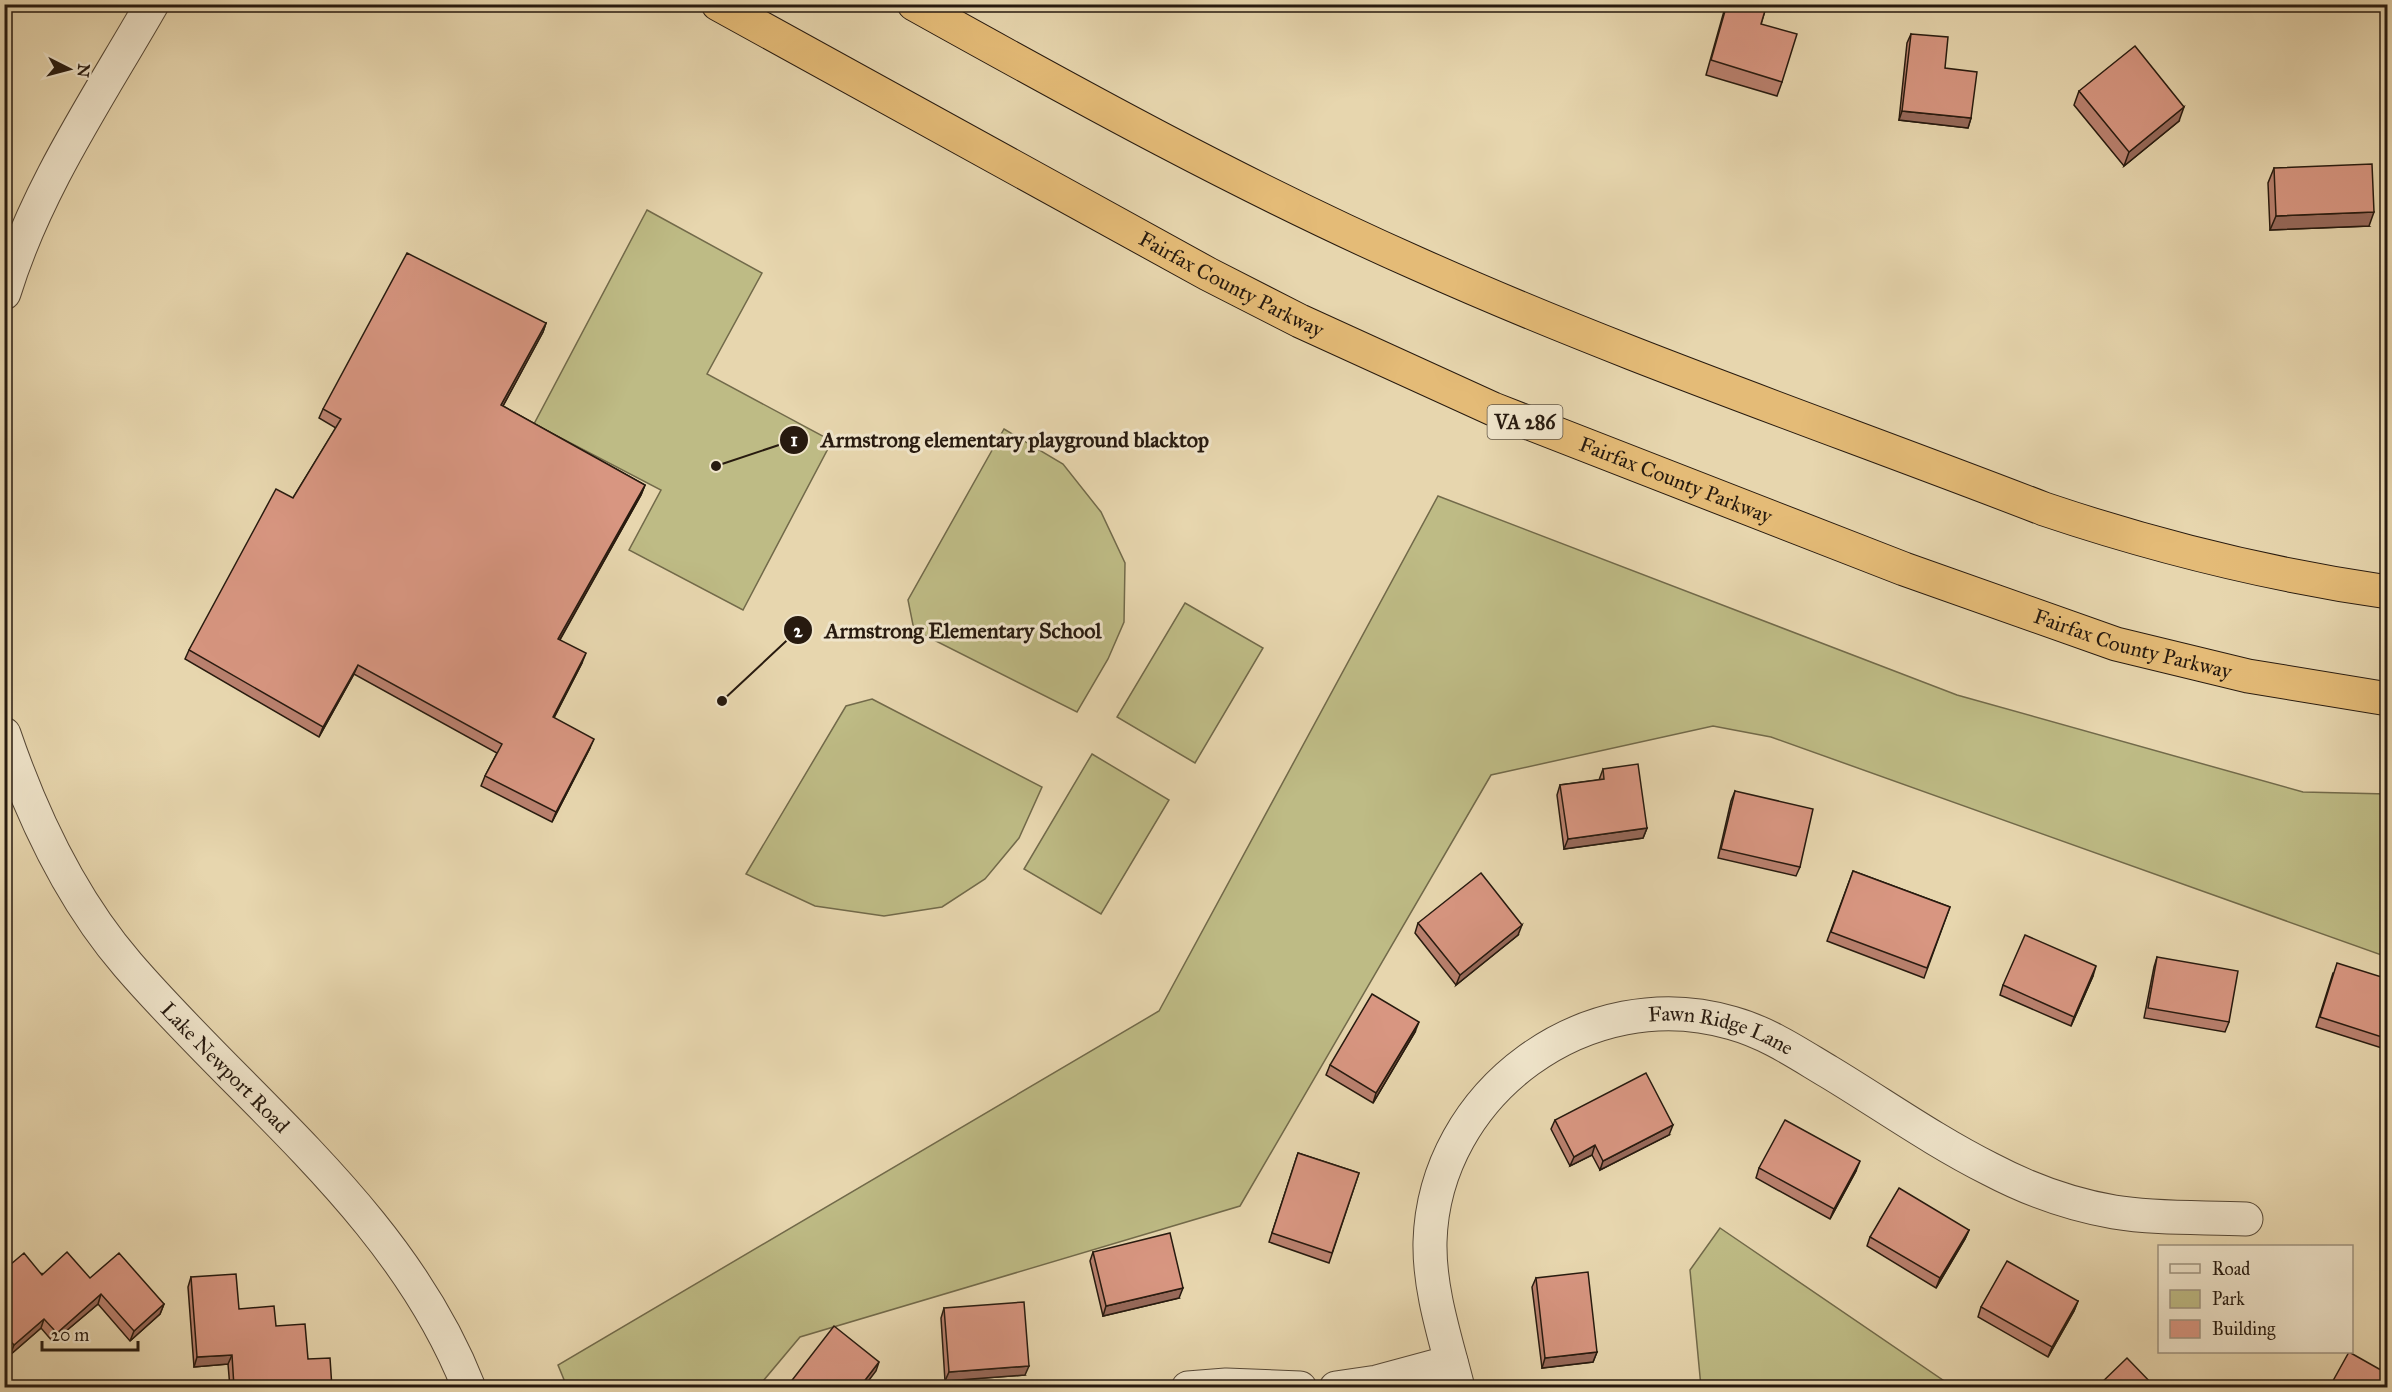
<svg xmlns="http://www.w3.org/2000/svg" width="2392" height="1392" font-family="'IM FELL Great Primer',serif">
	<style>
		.green { fill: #bebb85; stroke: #726a4a; stroke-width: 1.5 }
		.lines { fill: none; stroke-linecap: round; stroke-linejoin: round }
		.minor-casing { stroke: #574937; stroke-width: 35 }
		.highway-casing { stroke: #271a0f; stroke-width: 35 }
		.minor { stroke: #efe4ca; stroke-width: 33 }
		.highway { stroke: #e4bb77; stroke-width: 33 }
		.wall { fill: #ba816f; stroke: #271a0f; stroke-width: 1.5 }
		.shaded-wall { fill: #97695a; stroke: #271a0f; stroke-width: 1.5 }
		.building { fill: #d89681; stroke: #271a0f; stroke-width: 1.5 }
		.labels { text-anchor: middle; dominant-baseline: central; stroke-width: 6; stroke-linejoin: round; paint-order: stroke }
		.shield { fill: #efe4ca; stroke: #635747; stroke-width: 1.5 }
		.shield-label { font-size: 20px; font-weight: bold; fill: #271a0f }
		.street-label { font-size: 21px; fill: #271a0f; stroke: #efe4ca }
		.leader { fill: none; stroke: #271a0f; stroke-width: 2 }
		.callout-dot { fill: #271a0f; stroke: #efe4ca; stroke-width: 2 }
		.mark-label { font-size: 18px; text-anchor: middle; font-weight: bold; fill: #fff }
		.callout-label { font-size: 22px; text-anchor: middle; font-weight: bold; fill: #271a0f; stroke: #efe4ca; stroke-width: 6; stroke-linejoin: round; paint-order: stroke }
	</style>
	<rect width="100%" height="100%" fill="#e7d6ae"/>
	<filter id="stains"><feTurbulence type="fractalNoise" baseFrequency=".00333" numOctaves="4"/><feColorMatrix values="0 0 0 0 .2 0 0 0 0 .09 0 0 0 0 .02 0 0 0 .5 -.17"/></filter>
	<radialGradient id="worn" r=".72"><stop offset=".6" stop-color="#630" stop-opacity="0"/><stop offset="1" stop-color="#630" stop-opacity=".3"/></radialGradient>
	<!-- green -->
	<g class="green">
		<path d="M 647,210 L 762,273 L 707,374 L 832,441 L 743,610 L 629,550 L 661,490 L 534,424 Z"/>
		<path d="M 1004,429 L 1063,464 L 1101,512 L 1125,563 L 1124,622 L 1108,659 L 1077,712 L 914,630 L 908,600 Z"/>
		<path d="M 1438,496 L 1957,695 L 2303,792 L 2387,794 L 2387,957 L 1771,737 L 1713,726 L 1491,775 L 1240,1206 L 800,1337 L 758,1387 L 567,1387 L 558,1365 L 1159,1011 Z"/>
		<path d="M 1185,603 L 1263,648 L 1195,763 L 1117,717 Z"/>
		<path d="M 872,699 L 1042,787 L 1019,838 L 985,879 L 942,907 L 884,916 L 815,906 L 746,874 L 846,706 Z"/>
		<path d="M 1092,754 L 1169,800 L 1101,914 L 1024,869 Z"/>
		<path d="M 1720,1228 L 1953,1387 L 1701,1387 L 1690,1270 Z"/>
	</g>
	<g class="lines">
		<!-- minor casing -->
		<g class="minor-casing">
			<g id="minor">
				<path d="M 4,293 C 36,189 98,98 152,4"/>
				<path id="s1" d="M 4,734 C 32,816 71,899 128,965 C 247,1103 401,1214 469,1388"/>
				<path d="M 1188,1388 L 1226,1385 L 1300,1388"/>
				<path d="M 1336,1388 L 1377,1382 L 1451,1362"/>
				<path id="s2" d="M 1458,1388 C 1446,1340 1429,1291 1430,1242 C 1434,1092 1588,980 1732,1023 C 1768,1033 1797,1053 1829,1072 C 1882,1104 1934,1141 1990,1169 C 2028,1189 2073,1205 2114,1212 C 2156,1219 2204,1217 2246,1219"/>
			</g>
		</g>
		<!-- highway casing -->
		<g class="highway-casing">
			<g id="highway">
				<path id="s3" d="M 718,4 L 1208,274 L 1300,321 L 1493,409 L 1904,569 L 2116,644 L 2248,676 L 2388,699"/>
				<path d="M 914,4 C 1079,96 1246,188 1418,264 C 1623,356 1835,428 2044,509 C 2157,547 2270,575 2388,592"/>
			</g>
		</g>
		<!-- minor -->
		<use href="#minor" class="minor"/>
		<!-- highway -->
		<use href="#highway" class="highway"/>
	</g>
	<!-- wall -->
	<g class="wall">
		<path d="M 1726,4 L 1767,4 L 1761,24 L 1782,82 L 1777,96 L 1706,75 Z"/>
		<path d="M 1911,34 L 1945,68 L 1971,118 L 1968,128 L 1899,120 L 1907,43 Z"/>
		<path d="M 2079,91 L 2179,121 L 2124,166 L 2074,105 Z"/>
		<path d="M 2274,168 L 2369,226 L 2270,230 L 2268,183 Z"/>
		<path d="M 546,323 L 543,332 L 503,406 L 645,485 L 641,495 L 560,640 L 582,663 L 554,718 L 590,748 L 552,822 L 481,786 L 485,776 L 497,753 L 354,674 L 319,737 L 185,659 L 189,650 L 293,498 L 336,428 L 319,418 L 323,409 Z"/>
		<path d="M 1603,769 L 1647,828 L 1643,838 L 1564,849 L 1557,795 L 1560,785 L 1599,780 Z"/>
		<path d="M 1735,791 L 1800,867 L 1796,876 L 1718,858 L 1731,801 Z"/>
		<path d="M 1853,871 L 1950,907 L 1924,978 L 1827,941 Z"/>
		<path d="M 1418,923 L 1518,935 L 1456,985 L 1415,933 Z"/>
		<path d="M 2157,957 L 2229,1022 L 2225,1032 L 2144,1018 L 2154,967 Z"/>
		<path d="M 2333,973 L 2388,979 L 2388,1050 L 2316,1027 Z"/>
		<path d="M 2093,976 L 2071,1026 L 2000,995 L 2003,985 Z"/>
		<path d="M 1415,1032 L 1373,1103 L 1326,1075 L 1330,1065 Z"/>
		<path d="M 1555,1120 L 1669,1135 L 1600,1170 L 1592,1155 L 1570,1166 L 1551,1129 Z"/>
		<path d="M 1298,1153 L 1359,1173 L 1329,1263 L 1269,1242 Z"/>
		<path d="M 1759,1168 L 1856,1171 L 1830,1219 L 1756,1178 Z"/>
		<path d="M 1969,1230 L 1965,1239 L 1936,1288 L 1867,1246 L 1870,1237 Z"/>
		<path d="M 1093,1252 L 1179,1298 L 1103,1316 L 1090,1261 Z"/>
		<path d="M 4,1270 L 90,1278 L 164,1304 L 160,1314 L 130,1341 L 98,1304 L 53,1342 L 41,1328 L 10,1355 L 4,1348 Z"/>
		<path d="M 191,1277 L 239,1309 L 276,1326 L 308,1359 L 332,1388 L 230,1388 L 228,1364 L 194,1367 L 188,1287 Z"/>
		<path d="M 1536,1278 L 1597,1352 L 1593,1362 L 1542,1368 L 1532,1287 Z"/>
		<path d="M 2078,1301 L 2074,1311 L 2048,1357 L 1978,1317 L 1981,1307 Z"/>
		<path d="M 944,1308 L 1025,1375 L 945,1381 L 941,1318 Z"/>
	</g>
	<!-- shaded-wall -->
	<g class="shaded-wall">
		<path d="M 2184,107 L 2179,121 L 2124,166 L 2129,152 Z"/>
		<path d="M 1902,111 L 1971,118 L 1968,128 L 1899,120 Z"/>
		<path d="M 2374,212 L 2369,226 L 2270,230 L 2276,216 Z"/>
		<path d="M 546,323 L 543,332 L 498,415 L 501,405 Z"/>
		<path d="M 645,485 L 641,495 L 555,648 L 558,639 Z"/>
		<path d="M 586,653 L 582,663 L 549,727 L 553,717 Z"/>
		<path d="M 358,665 L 354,674 L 319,737 L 323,727 Z"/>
		<path d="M 594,739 L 590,748 L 552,822 L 556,812 Z"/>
		<path d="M 1647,828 L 1643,838 L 1564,849 L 1568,839 Z"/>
		<path d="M 1522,925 L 1518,935 L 1456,985 L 1460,975 Z"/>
		<path d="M 2096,966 L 2093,976 L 2071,1026 L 2074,1017 Z"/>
		<path d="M 1419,1022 L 1415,1032 L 1373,1103 L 1376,1093 Z"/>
		<path d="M 1673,1125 L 1669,1135 L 1600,1170 L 1603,1161 Z"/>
		<path d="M 1595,1145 L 1592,1155 L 1570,1166 L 1574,1157 Z"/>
		<path d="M 1860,1161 L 1856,1171 L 1830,1219 L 1834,1209 Z"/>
		<path d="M 1969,1230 L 1965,1239 L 1936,1288 L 1940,1278 Z"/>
		<path d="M 1183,1288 L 1179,1298 L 1103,1316 L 1106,1306 Z"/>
		<path d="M 101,1294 L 98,1304 L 53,1342 L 57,1333 Z"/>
		<path d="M 2078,1301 L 2074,1311 L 2048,1357 L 2052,1347 Z"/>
		<path d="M 164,1304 L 160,1314 L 130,1341 L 134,1331 Z"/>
		<path d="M 44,1319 L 41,1328 L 10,1355 L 14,1345 Z"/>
		<path d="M 1597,1352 L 1593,1362 L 1542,1368 L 1545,1358 Z"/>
		<path d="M 232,1355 L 228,1364 L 194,1367 L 197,1357 Z"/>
		<path d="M 879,1362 L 876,1371 L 863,1388 L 859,1388 Z"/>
		<path d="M 1029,1366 L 1025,1375 L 945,1381 L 949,1372 Z"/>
		<path d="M 260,1385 L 259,1388 L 234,1388 L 234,1387 Z"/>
	</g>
	<!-- building -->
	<g class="building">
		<path d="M 1727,4 L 1767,4 L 1761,24 L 1797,34 L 1782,82 L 1711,60 Z"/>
		<path d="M 1911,34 L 1948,37 L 1945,68 L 1977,72 L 1971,118 L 1902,111 Z"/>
		<path d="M 2135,46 L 2184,107 L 2129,152 L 2079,91 Z"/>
		<path d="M 2372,164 L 2374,212 L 2276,216 L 2274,168 Z"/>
		<path d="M 407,253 L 546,323 L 501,405 L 645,485 L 558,639 L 586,653 L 553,717 L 594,739 L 556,812 L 485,776 L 502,744 L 358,665 L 323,727 L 189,650 L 276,489 L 293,498 L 341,419 L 323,409 Z"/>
		<path d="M 1638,764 L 1647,828 L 1568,839 L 1560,785 L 1604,779 L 1603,769 Z"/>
		<path d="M 1735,791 L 1813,809 L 1800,867 L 1721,849 Z"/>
		<path d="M 1853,871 L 1950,907 L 1927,968 L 1831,932 Z"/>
		<path d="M 1481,873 L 1522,925 L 1460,975 L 1418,923 Z"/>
		<path d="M 2025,935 L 2096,966 L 2074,1017 L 2003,985 Z"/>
		<path d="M 2157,957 L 2238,971 L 2229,1022 L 2148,1008 Z"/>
		<path d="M 2337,963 L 2388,979 L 2388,1039 L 2320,1017 Z"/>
		<path d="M 1372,994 L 1419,1022 L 1376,1093 L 1330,1065 Z"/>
		<path d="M 1646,1073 L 1673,1125 L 1603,1161 L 1595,1145 L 1574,1157 L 1555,1120 Z"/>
		<path d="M 1785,1120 L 1860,1161 L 1834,1209 L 1759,1168 Z"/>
		<path d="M 1298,1153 L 1359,1173 L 1332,1253 L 1272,1233 Z"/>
		<path d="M 1899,1188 L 1969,1230 L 1940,1278 L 1870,1237 Z"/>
		<path d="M 1170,1233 L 1183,1288 L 1106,1306 L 1093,1252 Z"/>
		<path d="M 67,1252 L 90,1278 L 119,1253 L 164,1304 L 134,1331 L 101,1294 L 57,1333 L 44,1319 L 14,1345 L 4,1334 L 4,1270 L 24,1253 L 42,1275 Z"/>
		<path d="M 2007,1261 L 2078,1301 L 2052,1347 L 1981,1307 Z"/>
		<path d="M 1588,1272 L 1597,1352 L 1545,1358 L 1536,1278 Z"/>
		<path d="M 236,1274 L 239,1309 L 274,1306 L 276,1326 L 305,1324 L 308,1359 L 330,1358 L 332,1388 L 260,1388 L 260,1385 L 234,1387 L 232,1355 L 197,1357 L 191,1277 Z"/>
		<path d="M 1024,1302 L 1029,1366 L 949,1372 L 944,1308 Z"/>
		<path d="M 834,1326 L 879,1362 L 859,1388 L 786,1388 Z"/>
		<path d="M 2349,1352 L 2388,1374 L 2388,1388 L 2329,1388 Z"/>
		<path d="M 2127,1358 L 2156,1388 L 2096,1388 Z"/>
	</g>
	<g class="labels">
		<!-- shield labels -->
		<rect class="shield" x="1487.5" y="405" width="75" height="34" rx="4.5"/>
		<g class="shield-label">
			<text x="1525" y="422">VA 286</text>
		</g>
		<!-- street labels -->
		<g class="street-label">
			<text stroke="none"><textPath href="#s3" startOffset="585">Fairfax County Parkway</textPath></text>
			<text stroke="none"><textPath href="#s3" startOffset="1071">Fairfax County Parkway</textPath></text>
			<text stroke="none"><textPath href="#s3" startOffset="1557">Fairfax County Parkway</textPath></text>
			<text stroke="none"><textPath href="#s2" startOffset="568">Fawn Ridge Lane</textPath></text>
			<text stroke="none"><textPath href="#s1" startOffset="405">Lake Newport Road</textPath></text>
		</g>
	</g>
	<!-- callouts -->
	<path class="leader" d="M716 466L794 440M722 701L798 630"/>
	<g class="callout-dot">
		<circle cx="716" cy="466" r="6"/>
		<circle cx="722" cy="701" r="6"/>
		<circle cx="794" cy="440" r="15"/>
		<circle cx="798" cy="630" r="15"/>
	</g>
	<g class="mark-label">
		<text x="794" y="446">1</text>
		<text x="798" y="637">2</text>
	</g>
	<g class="callout-label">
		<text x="1015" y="447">Armstrong elementary playground blacktop</text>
		<text x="963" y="638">Armstrong Elementary School</text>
	</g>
	<!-- margin -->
	<rect width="2392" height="1392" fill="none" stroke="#e7d6ae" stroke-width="24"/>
	<rect x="6" y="6" width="2380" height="1380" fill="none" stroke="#271a0f" stroke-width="3"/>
	<rect x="12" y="12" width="2368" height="1368" fill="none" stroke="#271a0f" stroke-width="1.5"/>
	<!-- legend -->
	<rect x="2158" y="1245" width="195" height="108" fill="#efe4ca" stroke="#9f937f" stroke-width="1.5"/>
	<rect x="2170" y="1264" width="30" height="9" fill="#efe4ca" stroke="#9f937f" stroke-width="1.5"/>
	<text x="2212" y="1275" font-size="18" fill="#271a0f">Road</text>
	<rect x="2170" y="1290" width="30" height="18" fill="#bebb85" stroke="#9f937f" stroke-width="1.5"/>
	<text x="2212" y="1305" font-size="18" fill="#271a0f">Park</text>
	<rect x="2170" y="1320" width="30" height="18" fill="#d89681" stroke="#9f937f" stroke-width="1.5"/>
	<text x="2212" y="1335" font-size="18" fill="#271a0f">Building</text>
	<!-- north arrow -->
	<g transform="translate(69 69) rotate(96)" stroke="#efe4ca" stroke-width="4.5" paint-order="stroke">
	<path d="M0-4.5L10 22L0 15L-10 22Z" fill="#271a0f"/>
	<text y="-9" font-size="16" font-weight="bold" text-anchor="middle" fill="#271a0f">N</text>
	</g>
	<!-- scale -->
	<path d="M42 1341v9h96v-9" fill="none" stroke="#271a0f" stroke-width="3"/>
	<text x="51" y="1341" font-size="18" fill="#271a0f" stroke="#efe4ca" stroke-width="4.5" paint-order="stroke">20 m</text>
	<rect width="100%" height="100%" filter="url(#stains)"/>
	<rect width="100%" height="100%" fill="url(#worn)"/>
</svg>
